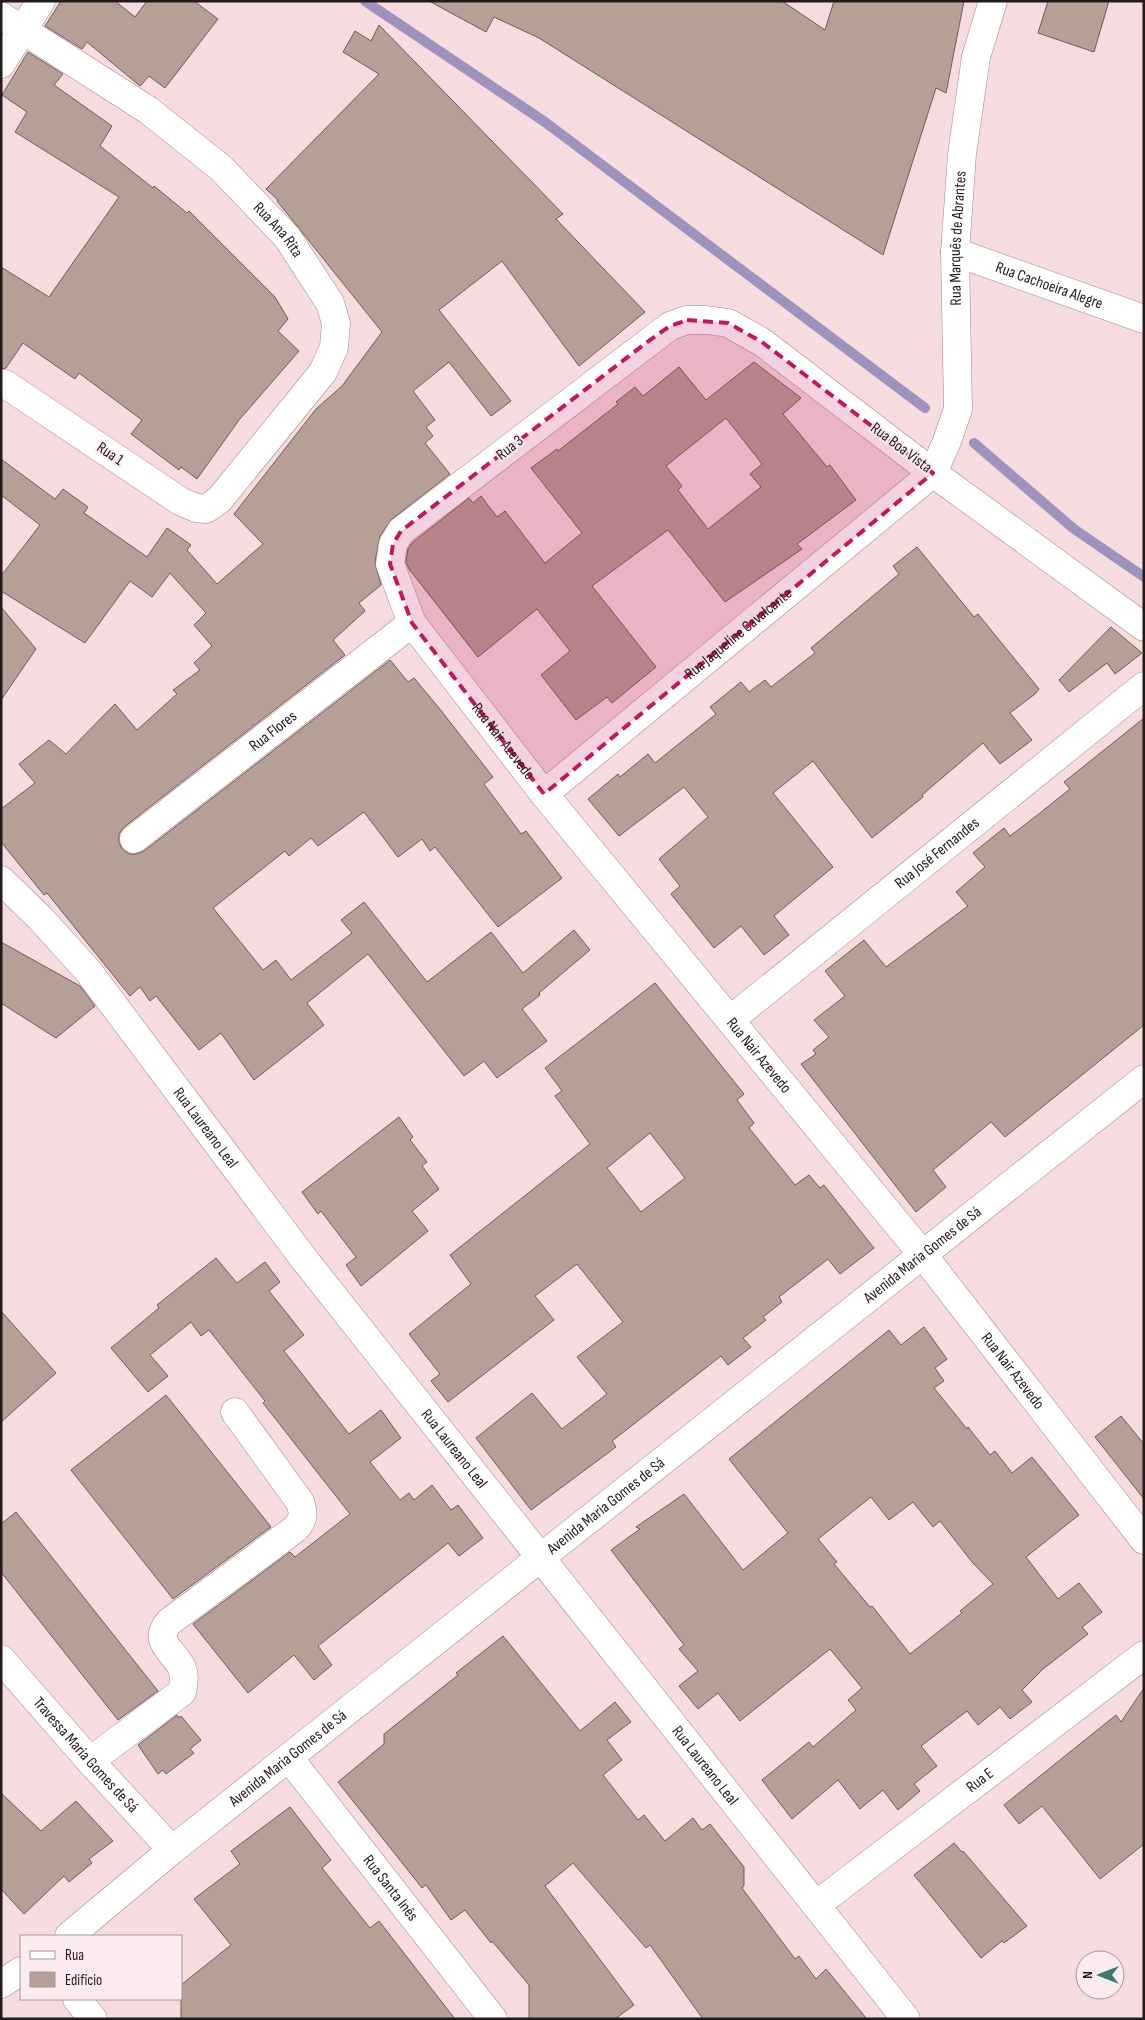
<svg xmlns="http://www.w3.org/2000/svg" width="1145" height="2020" font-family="'Sofia Sans Condensed',sans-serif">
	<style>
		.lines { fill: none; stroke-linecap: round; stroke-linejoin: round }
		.stream { stroke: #9e93bd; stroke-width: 10 }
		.building { fill: #b69f96; stroke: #715c55; fill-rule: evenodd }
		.minor-casing { stroke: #a0878b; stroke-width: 29 }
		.minor { stroke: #fff; stroke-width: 28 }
		.marked { fill: #c2185b; fill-opacity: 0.2; stroke: #c2185b; stroke-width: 4; stroke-dasharray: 10 6; stroke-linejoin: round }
		.labels { text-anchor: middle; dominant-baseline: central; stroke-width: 4; stroke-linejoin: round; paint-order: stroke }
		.street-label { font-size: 16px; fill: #241a1c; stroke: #fbebee }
	</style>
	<rect width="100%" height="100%" fill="#f6dbdf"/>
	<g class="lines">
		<!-- stream -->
		<g class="stream">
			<path d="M 365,1 L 545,122 L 925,408"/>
			<path d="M 974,443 L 1074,529 L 1144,577"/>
		</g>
	</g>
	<!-- building -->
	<g class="building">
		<path d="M 61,1 L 115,1 L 135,17 L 147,1 L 194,1 L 218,19 L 165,88 L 149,76 L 140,86 L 87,42 L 82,49 L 45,26 Z"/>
		<path d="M 429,1 L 782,1 L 825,30 L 834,1 L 964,1 L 946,93 L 936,88 L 883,255 L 539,38 L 494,17 L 486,32 Z"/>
		<path d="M 1048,1 L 1109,1 L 1094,52 L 1038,33 Z"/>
		<path d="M 379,25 L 563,214 L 556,219 L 645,312 L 579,366 L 502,261 L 439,310 L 511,401 L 491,416 L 449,362 L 413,391 L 435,420 L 426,427 L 433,436 L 425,443 L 450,474 L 392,519 L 380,536 L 375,562 L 381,585 L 359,603 L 365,611 L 333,640 L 345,655 L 124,827 L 119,834 L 119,842 L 122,849 L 129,854 L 137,854 L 144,851 L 390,660 L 408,682 L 414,678 L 439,708 L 493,777 L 484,784 L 521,834 L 526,831 L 562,878 L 498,927 L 435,847 L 430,851 L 422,839 L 398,857 L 364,812 L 318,846 L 311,838 L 289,856 L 285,851 L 213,908 L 263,970 L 276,960 L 291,980 L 352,933 L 341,920 L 364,902 L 427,982 L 491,932 L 523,973 L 574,930 L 590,950 L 539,993 L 540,995 L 522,1009 L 547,1041 L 497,1078 L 484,1061 L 464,1076 L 368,954 L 307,1003 L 324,1025 L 254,1080 L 221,1033 L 199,1050 L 156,996 L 150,1001 L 140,987 L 130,996 L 47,893 L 44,895 L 1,842 L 1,809 L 35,783 L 19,764 L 49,740 L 66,754 L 115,704 L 137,730 L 177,694 L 173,690 L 200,670 L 194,663 L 212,646 L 194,625 L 206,613 L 170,573 L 152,597 L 130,581 L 85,643 L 1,591 L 1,576 L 40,525 L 1,495 L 1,459 L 55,499 L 63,489 L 88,507 L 84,513 L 147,557 L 167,528 L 191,545 L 187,550 L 217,584 L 263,544 L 234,514 L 316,409 L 342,386 L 382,332 L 277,201 L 278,200 L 266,189 L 379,74 L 343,52 L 355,31 L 371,41 Z"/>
		<path d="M 28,52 L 63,74 L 54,85 L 112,126 L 100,146 L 153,188 L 154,186 L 187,213 L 189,211 L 275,297 L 288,319 L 278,331 L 299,351 L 239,420 L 197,479 L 181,467 L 179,470 L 131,434 L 142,420 L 79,373 L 75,379 L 23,343 L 6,368 L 1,369 L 1,267 L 49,297 L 119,197 L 15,132 L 27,112 L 2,95 Z"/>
		<path d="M 754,362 L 801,398 L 783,414 L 827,467 L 830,465 L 856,500 L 797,544 L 802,549 L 725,602 L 668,530 L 592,586 L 656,667 L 612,703 L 607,697 L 576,720 L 541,675 L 570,651 L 537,609 L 478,657 L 409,569 L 406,562 L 408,549 L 413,542 L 469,498 L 473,503 L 481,496 L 497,517 L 505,511 L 545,563 L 582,533 L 531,468 L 557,449 L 558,451 L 618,404 L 616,402 L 635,387 L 643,396 L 679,367 L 706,400 ZM 726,418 L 762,464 L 750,474 L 761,487 L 708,529 L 678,490 L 682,486 L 666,466 Z"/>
		<path d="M 917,547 L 974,617 L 978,614 L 1039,689 L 1035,694 L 1010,713 L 1032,740 L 1000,764 L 983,743 L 922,795 L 923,797 L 872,838 L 813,761 L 773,793 L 833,867 L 774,916 L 789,935 L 764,955 L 741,926 L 714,948 L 671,894 L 680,886 L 659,859 L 708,817 L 684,787 L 619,836 L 588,799 L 618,774 L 620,777 L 648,754 L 655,763 L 716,714 L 710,707 L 741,682 L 749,692 L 765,680 L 771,687 L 815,653 L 811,648 L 899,574 L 893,566 Z"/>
		<path d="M 1,607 L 36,649 L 1,700 Z"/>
		<path d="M 1111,627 L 1142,653 L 1115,674 L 1107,663 L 1069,692 L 1059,680 Z"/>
		<path d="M 1144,718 L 1144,1025 L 1005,1137 L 991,1122 L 933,1170 L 946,1187 L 916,1212 L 801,1064 L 816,1054 L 813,1050 L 829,1037 L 814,1020 L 845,996 L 825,971 L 864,940 L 886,967 L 968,906 L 956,892 L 985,867 L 973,853 L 1004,828 L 1010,836 L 1040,813 L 1070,789 L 1064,782 Z"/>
		<path d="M 1,942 L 80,986 L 95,1006 L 56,1038 L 1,1003 Z"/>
		<path d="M 655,983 L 744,1094 L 737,1100 L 754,1123 L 749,1128 L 795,1185 L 809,1175 L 820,1188 L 824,1185 L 874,1248 L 840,1274 L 828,1259 L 779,1297 L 782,1302 L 763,1317 L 766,1320 L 743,1338 L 751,1347 L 728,1365 L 721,1356 L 612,1441 L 616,1447 L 531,1510 L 476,1438 L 532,1393 L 562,1429 L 607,1394 L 577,1357 L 623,1322 L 577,1264 L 535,1296 L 554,1320 L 448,1402 L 431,1381 L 440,1374 L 409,1334 L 471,1284 L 450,1255 L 590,1144 L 555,1096 L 562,1091 L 545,1068 ZM 650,1133 L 685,1178 L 641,1212 L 607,1168 Z"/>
		<path d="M 399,1117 L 413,1137 L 410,1140 L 427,1162 L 422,1166 L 439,1189 L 412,1211 L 428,1231 L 361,1286 L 346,1265 L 356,1257 L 321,1211 L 318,1214 L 302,1192 Z"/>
		<path d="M 216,1258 L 237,1283 L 265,1262 L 280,1282 L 269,1291 L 304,1335 L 284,1351 L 349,1434 L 381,1410 L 401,1438 L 370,1462 L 400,1500 L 409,1493 L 414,1500 L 432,1485 L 451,1510 L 458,1505 L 483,1538 L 459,1556 L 448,1543 L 318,1646 L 332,1665 L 314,1680 L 294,1655 L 248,1693 L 193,1624 L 290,1552 L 295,1557 L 350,1514 L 263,1403 L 265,1401 L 209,1330 L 201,1336 L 191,1322 L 150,1355 L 168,1376 L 148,1392 L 111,1348 L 159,1308 L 157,1305 Z"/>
		<path d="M 1,1311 L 56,1373 L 1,1422 Z"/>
		<path d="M 924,1327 L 947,1359 L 935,1368 L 944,1381 L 934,1388 L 967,1429 L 968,1427 L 990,1455 L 995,1451 L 1012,1473 L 1032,1457 L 1079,1515 L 1026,1557 L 1058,1599 L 1079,1583 L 1102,1612 L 1082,1627 L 1088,1634 L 1043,1669 L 1022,1690 L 1032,1702 L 1010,1719 L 1000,1707 L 978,1725 L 967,1711 L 921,1746 L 937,1766 L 914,1784 L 920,1791 L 898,1810 L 883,1790 L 860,1809 L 838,1780 L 792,1819 L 762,1780 L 809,1742 L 813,1747 L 856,1710 L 848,1700 L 862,1688 L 830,1649 L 740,1721 L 718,1693 L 698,1709 L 679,1686 L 698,1671 L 679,1649 L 684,1645 L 611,1550 L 640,1529 L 636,1527 L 684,1494 L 743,1570 L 788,1533 L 729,1459 L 889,1330 L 901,1345 ZM 871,1497 L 889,1520 L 913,1502 L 933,1527 L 940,1521 L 972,1562 L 993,1584 L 960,1611 L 962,1613 L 910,1654 L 872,1606 L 870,1607 L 834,1564 L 837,1562 L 818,1539 Z"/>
		<path d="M 166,1395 L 271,1527 L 173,1599 L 71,1470 Z"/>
		<path d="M 1121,1416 L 1144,1444 L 1144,1499 L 1095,1437 Z"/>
		<path d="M 16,1512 L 158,1691 L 118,1720 L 1,1572 L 1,1524 Z"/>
		<path d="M 503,1636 L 580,1731 L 615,1702 L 631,1722 L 607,1740 L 622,1760 L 603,1775 L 638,1820 L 644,1815 L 665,1841 L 693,1818 L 702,1830 L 710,1824 L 744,1867 L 744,1886 L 742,1888 L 795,1959 L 799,1956 L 816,1979 L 826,1969 L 867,2019 L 703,2019 L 650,1945 L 646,1948 L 573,1863 L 545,1886 L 634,2005 L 615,2019 L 529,2019 L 529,1985 L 492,1941 L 491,1943 L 465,1910 L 451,1920 L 426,1885 L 422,1888 L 338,1782 L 384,1744 L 384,1734 L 458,1675 L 456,1673 Z"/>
		<path d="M 1144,1688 L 1144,1844 L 1100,1879 L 1042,1806 L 1019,1824 L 1004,1805 L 1116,1715 L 1121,1722 Z"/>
		<path d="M 177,1715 L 179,1718 L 181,1716 L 201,1740 L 190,1749 L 194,1753 L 166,1774 L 163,1770 L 158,1774 L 138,1745 Z"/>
		<path d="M 1,1793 L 41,1831 L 76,1801 L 113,1841 L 89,1859 L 92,1863 L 69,1882 L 64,1876 L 24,1914 L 1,1889 Z"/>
		<path d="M 290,1807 L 331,1860 L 322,1868 L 370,1928 L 379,1921 L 455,2019 L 181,2019 L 181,1985 L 231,1945 L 194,1899 L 240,1864 L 231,1851 Z"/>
		<path d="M 954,1843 L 962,1852 L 963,1851 L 1027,1926 L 1004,1943 L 1002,1941 L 981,1958 L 914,1875 Z"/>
	</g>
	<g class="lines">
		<!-- minor casing -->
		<g class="minor-casing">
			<g id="minor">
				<path id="s1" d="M 1,16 L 148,110 L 221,168 L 287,237 L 330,303 L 336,323 L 334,347 L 323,372 L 219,500 L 206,509 L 196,508 L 180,501 L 5,384"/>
				<path d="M 1,64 L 41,1"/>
				<path id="s2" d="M 955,252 L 1144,319"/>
				<path id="s3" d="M 1144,627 L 933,473 L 762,342 L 728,323 L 706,320 L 687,320 L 670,326 L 401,531 L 393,544 L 390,564 L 412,623 L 544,794 L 923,1255 L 1144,1540"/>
				<path id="s4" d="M 544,794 L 933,473 L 947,441 L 958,409 L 955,252 L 962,154 L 976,57 L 993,1"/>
				<path id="s5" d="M 134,839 L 412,623"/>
				<path id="s6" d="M 1,880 L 41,919 L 88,971 L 304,1259 L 906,2019"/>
				<path id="s7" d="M 730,1020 L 1144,686"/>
				<path id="s8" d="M 1,1659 L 90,1761 L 172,1850"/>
				<path id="s9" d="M 289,1758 L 493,2019"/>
				<path d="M 90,1761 L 182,1692 C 184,1684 185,1676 182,1668 C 174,1651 152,1642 169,1622 L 295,1529 C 304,1520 304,1513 300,1502 L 235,1412"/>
				<path id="s10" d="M 816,1905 L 1144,1655"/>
				<path id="s11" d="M 69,1936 L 172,1850 L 1144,1079"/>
				<path d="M 1,1984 L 21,1971"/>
				<path d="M 77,1999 L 93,2019"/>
			</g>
		</g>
		<!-- minor -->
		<use href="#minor" class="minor"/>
	</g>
	<!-- marked area -->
	<path class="marked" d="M 687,320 L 728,323 L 762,342 L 933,473 L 544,794 L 412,623 L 390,564 L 393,544 L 401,531 L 646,343 L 670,326 Z"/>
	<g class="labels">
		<!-- street labels -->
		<g class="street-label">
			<text stroke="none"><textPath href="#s1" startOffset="352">Rua Ana Rita</textPath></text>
			<text stroke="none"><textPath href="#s4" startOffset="744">Rua Marquês de Abrantes</textPath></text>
			<text stroke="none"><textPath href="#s2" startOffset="100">Rua Cachoeira Alegre</textPath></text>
			<text transform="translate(510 448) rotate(-38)">Rua 3</text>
			<text transform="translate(901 448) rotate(37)">Rua Boa Vista</text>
			<text transform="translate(110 454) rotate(34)">Rua 1</text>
			<text stroke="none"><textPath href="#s4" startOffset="252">Rua Jaqueline Cavalcante</textPath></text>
			<text stroke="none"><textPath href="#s5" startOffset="176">Rua Flores</textPath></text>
			<text stroke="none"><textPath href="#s3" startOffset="1161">Rua Nair Azevedo</textPath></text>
			<text stroke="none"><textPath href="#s7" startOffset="266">Rua José Fernandes</textPath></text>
			<text stroke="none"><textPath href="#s3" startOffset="1566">Rua Nair Azevedo</textPath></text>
			<text stroke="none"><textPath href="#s6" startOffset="322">Rua Laureano Leal</textPath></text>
			<text stroke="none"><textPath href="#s11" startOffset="1092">Avenida Maria Gomes de Sá</textPath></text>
			<text stroke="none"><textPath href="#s3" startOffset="1971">Rua Nair Azevedo</textPath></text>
			<text stroke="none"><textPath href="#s6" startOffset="728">Rua Laureano Leal</textPath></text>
			<text stroke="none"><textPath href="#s11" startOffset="688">Avenida Maria Gomes de Sá</textPath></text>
			<text stroke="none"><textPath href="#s8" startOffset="128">Travessa Maria Gomes de Sá</textPath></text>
			<text stroke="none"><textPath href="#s11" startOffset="282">Avenida Maria Gomes de Sá</textPath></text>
			<text stroke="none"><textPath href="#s6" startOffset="1132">Rua Laureano Leal</textPath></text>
			<text stroke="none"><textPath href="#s10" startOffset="206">Rua E</textPath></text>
			<text stroke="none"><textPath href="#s9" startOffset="165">Rua Santa Inês</textPath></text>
		</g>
	</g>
	<!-- border -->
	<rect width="1145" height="2020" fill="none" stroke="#241a1c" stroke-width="5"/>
	<!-- legend -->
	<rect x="20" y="1935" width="162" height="65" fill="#fbebee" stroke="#a5979a"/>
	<rect x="30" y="1951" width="25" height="8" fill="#ffffff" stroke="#a5979a"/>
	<text x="65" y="1960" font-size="15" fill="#241a1c">Rua</text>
	<rect x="30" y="1972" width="25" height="15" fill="#b69f96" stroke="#a5979a"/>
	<text x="65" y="1985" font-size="15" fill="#241a1c">Edifício</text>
	<!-- north arrow -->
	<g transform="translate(1100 1975) rotate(270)"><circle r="24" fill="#fbebee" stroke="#a5979a"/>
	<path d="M0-4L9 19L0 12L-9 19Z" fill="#367b6f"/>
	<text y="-8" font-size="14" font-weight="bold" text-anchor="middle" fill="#241a1c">N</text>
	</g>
</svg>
